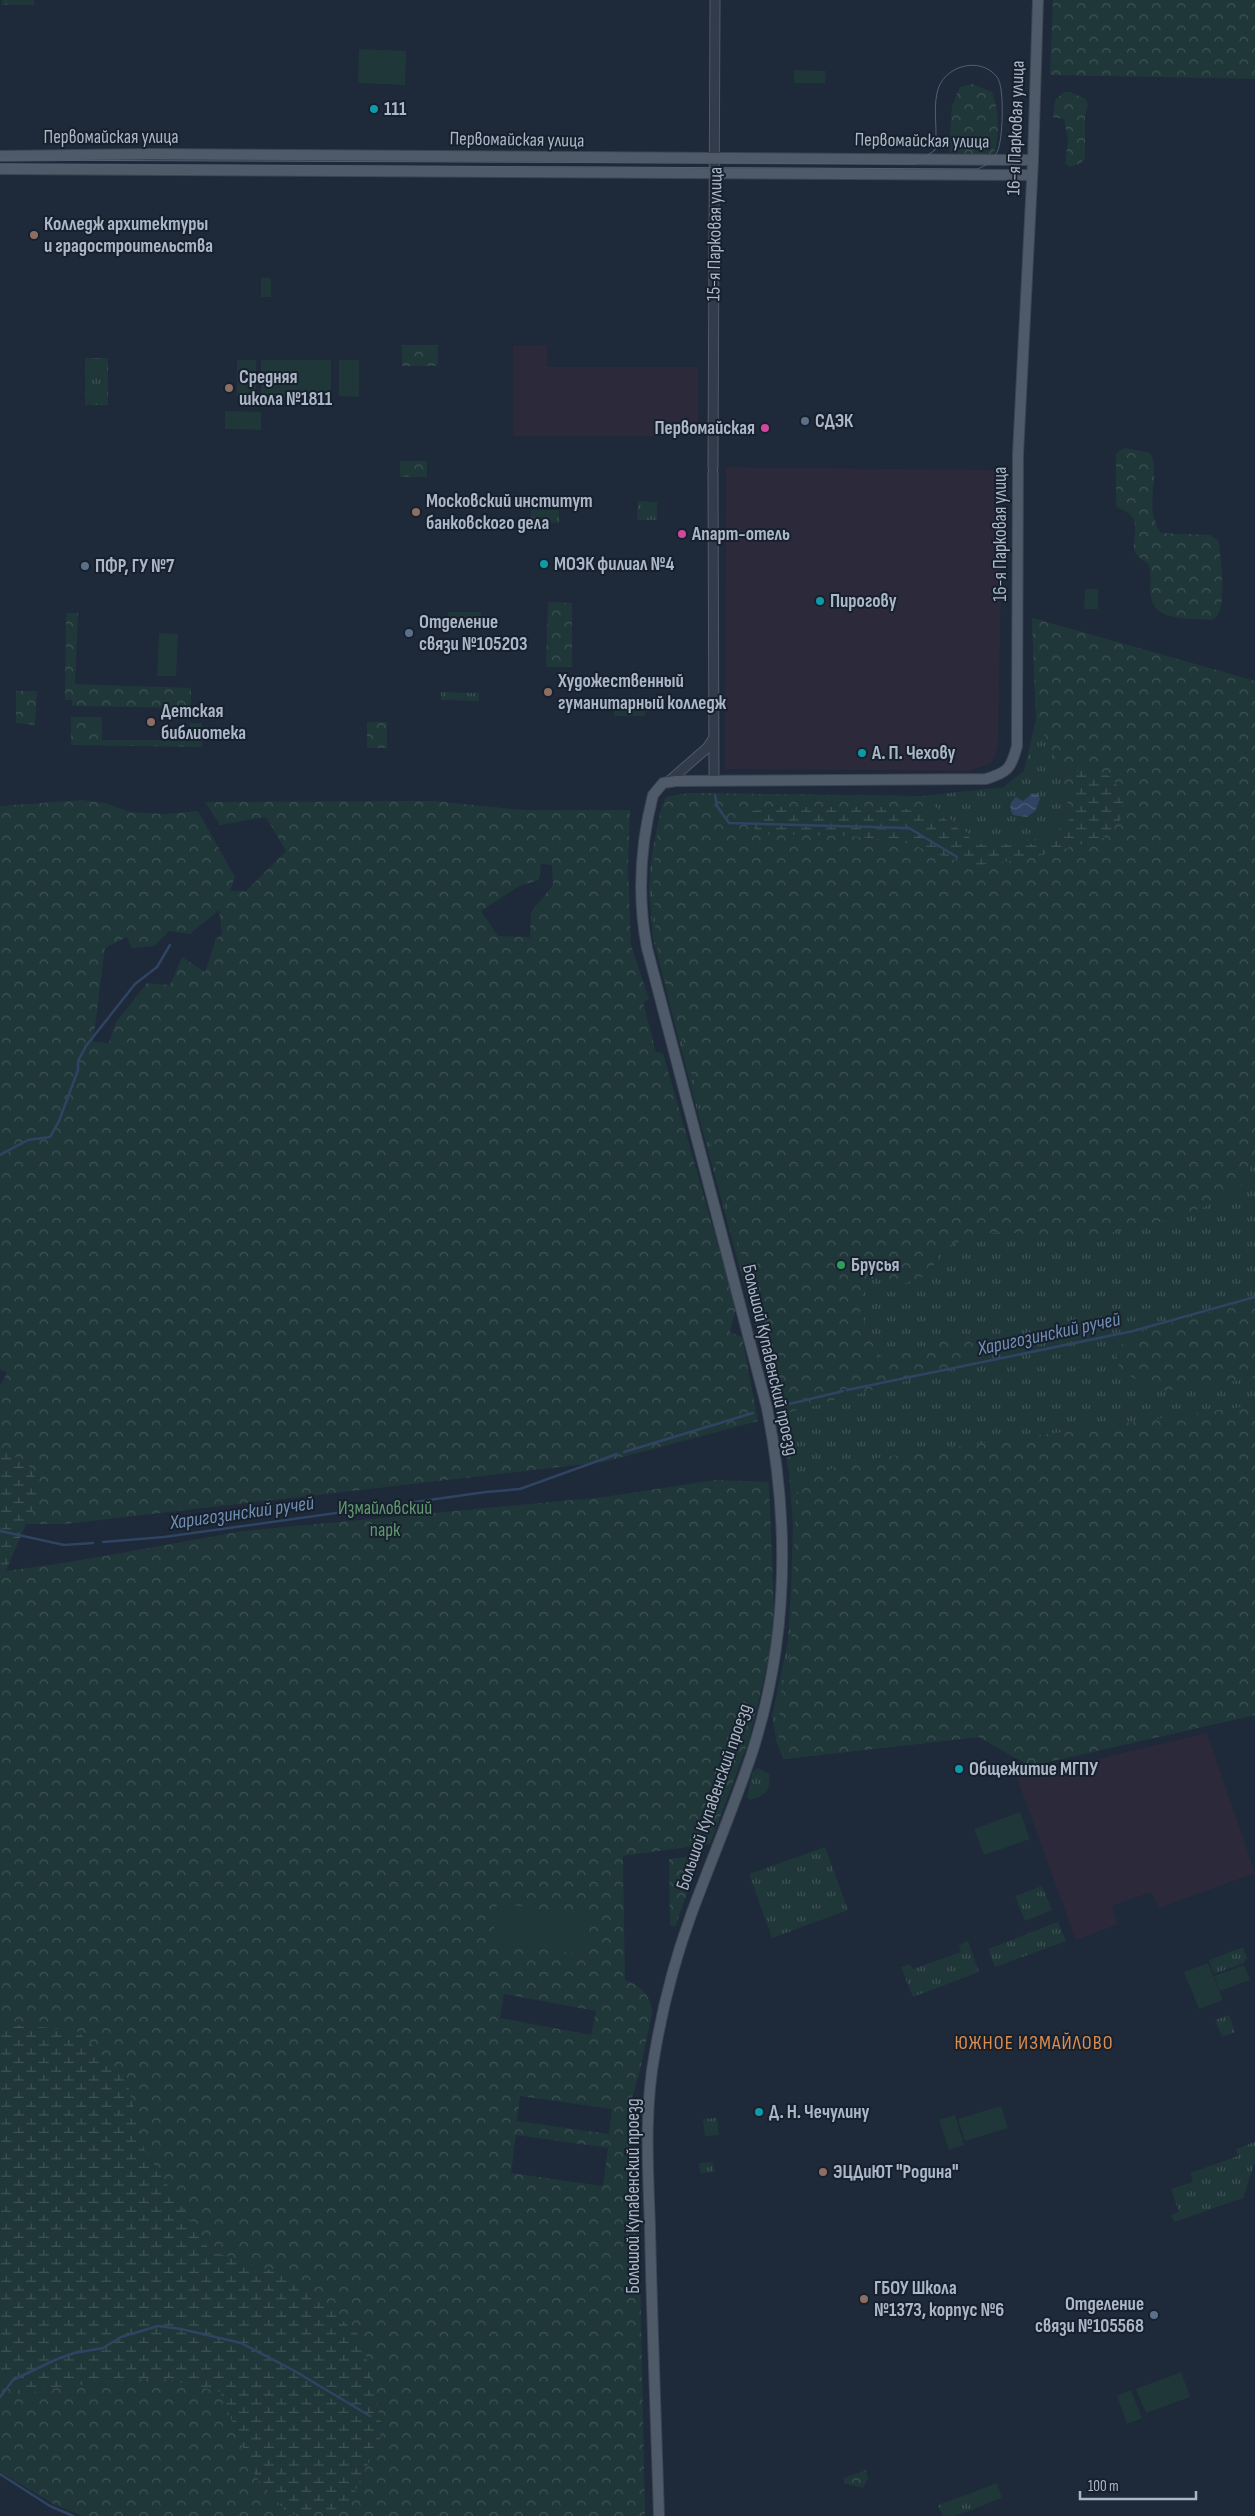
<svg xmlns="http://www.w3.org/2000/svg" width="1255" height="2516" font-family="'Sofia Sans Condensed',sans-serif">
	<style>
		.medical { fill: #2c2a3a }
		.grass { fill: url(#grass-tufts) }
		.forest { fill: url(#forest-crowns); fill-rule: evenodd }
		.wetland { fill: url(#wetland-marsh) }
		.pitch { fill: #20373a }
		.water { fill: url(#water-waves) }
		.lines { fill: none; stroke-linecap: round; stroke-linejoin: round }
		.stream { stroke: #2f4462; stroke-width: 2.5 }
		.minor-casing { stroke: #4f5967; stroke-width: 11 }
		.major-casing { stroke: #3b4452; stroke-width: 12 }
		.minor { stroke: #323b49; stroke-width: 9 }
		.major { stroke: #4f5a69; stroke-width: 10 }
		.tram { stroke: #535f71; stroke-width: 1 }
		.culture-dot { fill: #0f9aa8; stroke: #17202d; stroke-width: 2 }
		.education-dot { fill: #8d6e63; stroke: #17202d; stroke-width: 2 }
		.service-dot { fill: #5c6f8a; stroke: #17202d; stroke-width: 2 }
		.hotel-dot { fill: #d1479c; stroke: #17202d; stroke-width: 2 }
		.leisure-dot { fill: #2e9e5b; stroke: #17202d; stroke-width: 2 }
		.labels { text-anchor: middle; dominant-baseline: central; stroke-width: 4; stroke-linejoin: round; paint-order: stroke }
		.poi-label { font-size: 19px; font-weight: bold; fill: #abb6c6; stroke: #17202d; text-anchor: start }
		.street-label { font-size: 19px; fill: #abb6c6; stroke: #17202d }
		.park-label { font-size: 19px; fill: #61986e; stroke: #17202d }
		.water-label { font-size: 20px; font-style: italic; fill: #718db2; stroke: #17202d }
		.neighbourhood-label { font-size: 20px; letter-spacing: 1px; fill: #dc8d50; stroke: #17202d }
	</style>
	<defs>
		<pattern id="grass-tufts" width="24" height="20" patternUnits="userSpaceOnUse" patternTransform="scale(1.25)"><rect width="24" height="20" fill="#20373a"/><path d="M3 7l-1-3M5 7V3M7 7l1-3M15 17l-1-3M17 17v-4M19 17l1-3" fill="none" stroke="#3e5255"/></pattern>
		<pattern id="forest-crowns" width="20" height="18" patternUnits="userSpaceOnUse" patternTransform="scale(1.25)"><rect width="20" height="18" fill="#20373a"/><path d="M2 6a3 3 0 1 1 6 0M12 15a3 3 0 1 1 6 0" fill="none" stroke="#3e5255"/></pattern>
		<pattern id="wetland-marsh" width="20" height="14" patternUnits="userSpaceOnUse" patternTransform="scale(1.25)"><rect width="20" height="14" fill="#20373a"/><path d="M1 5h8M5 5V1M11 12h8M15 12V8" fill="none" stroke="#3e5255"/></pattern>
		<pattern id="water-waves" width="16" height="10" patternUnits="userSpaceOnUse" patternTransform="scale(1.25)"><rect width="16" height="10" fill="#2f4462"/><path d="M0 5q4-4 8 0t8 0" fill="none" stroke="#4a5d77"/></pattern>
	</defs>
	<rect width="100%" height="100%" fill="#1e2939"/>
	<!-- medical -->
	<g class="medical">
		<path d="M 547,345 L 547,367 L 698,367 L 698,436 L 513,436 L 513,346 Z"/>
		<path d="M 726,467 L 1003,470 L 998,745 L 992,763 L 969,771 L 725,769 Z"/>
		<path d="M 1207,1733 L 1255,1873 L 1159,1908 L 1151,1892 L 1111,1906 L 1118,1924 L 1076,1940 L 1017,1778 Z"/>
	</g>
	<!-- grass -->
	<g class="grass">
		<rect x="2" y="0" width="32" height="5"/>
		<rect x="85" y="358" width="23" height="47"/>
		<path d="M 638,501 L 657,502 L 657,520 L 637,520 Z"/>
		<path d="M 531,510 L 559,510 L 559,523 L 531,522 Z"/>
		<path d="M 1032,618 L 1255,681 L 1255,1715 L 1030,1766 L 979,1737 L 784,1759 L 777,1744 L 772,1716 L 788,1641 L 791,1591 L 793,1524 L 789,1473 L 778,1409 L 694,1099 L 653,938 L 649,890 L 651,860 L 660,812 L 666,797 L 690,793 L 922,796 L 1003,787 L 1024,771 L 1036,719 Z"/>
		<path d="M 441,692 L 479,693 L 479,701 L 441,700 Z"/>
		<path d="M 645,697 L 645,716 L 614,716 L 614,698 Z"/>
		<path d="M 758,1768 L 769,1774 C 771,1791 765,1796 750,1800 L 747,1797 L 753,1771 Z"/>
		<path d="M 825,1847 L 848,1910 L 772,1938 L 749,1874 Z"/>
		<path d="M 1042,1886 L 1052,1910 L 1025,1921 L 1015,1896 Z"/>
		<path d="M 1058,1922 L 1066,1941 L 995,1967 L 988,1949 Z"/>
		<path d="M 968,1941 L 979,1972 L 913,1997 L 901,1967 L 910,1964 L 913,1969 L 961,1952 L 959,1945 Z"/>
		<path d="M 1243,1947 L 1247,1958 L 1244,1963 L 1214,1974 L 1209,1960 Z"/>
		<path d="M 1229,2015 L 1235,2032 L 1222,2037 L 1215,2020 Z"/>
		<path d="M 717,2118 L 719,2135 L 705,2136 L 703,2119 Z"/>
		<path d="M 1255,2142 L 1255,2162 L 1243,2198 L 1174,2222 L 1171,2215 L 1179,2212 L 1171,2189 L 1193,2182 L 1190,2173 L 1238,2156 L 1236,2149 Z"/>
		<path d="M 713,2162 L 714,2172 L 700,2173 L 699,2163 Z"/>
		<path d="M 968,2494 L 974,2509 L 955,2516 L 943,2516 L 938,2505 Z"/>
	</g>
	<!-- forest -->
	<g class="forest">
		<path d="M 1053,0 L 1255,0 L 1255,79 L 1050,75 Z"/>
		<path d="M 973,84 L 992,92 C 999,109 1000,135 994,153 L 990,155 L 951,153 L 949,151 L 952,106 L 960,87 Z"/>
		<path d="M 1064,92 L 1070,92 L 1086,99 L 1088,105 L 1085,116 L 1085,158 L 1081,163 L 1070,167 L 1065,164 L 1068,141 L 1064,119 L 1053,117 L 1055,100 Z"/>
		<rect x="402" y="345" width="36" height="21"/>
		<path d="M 1126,448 L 1150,453 C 1163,476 1141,503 1161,533 L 1210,535 L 1219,541 C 1220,560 1229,610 1213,620 C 1195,618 1154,623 1151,597 C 1149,586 1152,575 1149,565 C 1145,561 1139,558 1136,554 C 1130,547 1139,529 1133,518 C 1129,511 1122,511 1116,506 L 1116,454 L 1120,450 Z"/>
		<rect x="400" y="461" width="27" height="16"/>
		<path d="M 548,602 L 572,603 L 572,667 L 546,667 Z"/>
		<path d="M 66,613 L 78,613 L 75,684 L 191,688 L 191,708 L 72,706 L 72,700 L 65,700 Z"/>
		<path d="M 1032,618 L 1255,681 L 1255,1159 C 1249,1165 1250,1177 1244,1183 C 1210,1216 1108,1238 1061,1237 C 1032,1236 1002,1228 974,1236 C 963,1239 952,1245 942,1249 L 929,1275 L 903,1284 L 875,1276 L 862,1292 L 860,1312 L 881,1360 L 951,1339 L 964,1338 L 977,1347 L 973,1363 L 783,1414 L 762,1343 L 764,1311 L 754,1302 L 656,943 L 653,871 L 660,812 L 666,797 L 690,793 L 922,796 L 979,842 L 1042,839 L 1070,814 L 1061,768 L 1036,719 Z"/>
		<path d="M 16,691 L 37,691 L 35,725 L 16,723 Z"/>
		<path d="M 71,717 L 102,717 L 102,740 L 190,740 L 190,723 L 202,723 L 202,747 L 71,745 Z"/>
		<rect x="367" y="722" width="20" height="26"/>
		<path d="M 82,800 L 105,803 L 130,812 L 164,814 L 198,811 L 235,877 L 230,891 L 246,891 L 286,851 L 266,817 L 220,825 L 205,802 L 434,801 L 523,810 L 630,810 L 628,868 L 631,945 L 649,999 L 643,1002 L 656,1052 L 663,1053 L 736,1308 L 730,1332 L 742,1337 L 758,1421 L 604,1462 L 65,1524 L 12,1524 L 0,1520 L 0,1386 L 7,1373 L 0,1369 L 0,806 ZM 541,864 L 552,865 L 553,885 L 531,912 L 530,937 L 498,936 L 481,911 L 519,886 L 539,880 ZM 219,910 L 222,934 L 216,939 L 205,972 L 182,957 L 170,985 L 147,983 L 116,1022 L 109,1043 L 93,1042 L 105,948 L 127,937 L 132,948 L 154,946 L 169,931 L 190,934 Z"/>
		<path d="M 1255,1299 L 1255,1378 L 1165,1391 L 1147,1386 L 1120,1370 L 1116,1355 L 1125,1340 L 1146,1330 Z"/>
		<path d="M 1255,1405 L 1255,1715 L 1030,1766 L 979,1737 L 784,1759 L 779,1749 L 780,1697 L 791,1650 L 796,1496 L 807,1481 L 842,1463 Z"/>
		<path d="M 715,1480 L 769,1482 L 774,1611 L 769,1658 L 749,1740 L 710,1844 L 623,1856 L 625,1980 C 641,1986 652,1996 652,2014 L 639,2075 L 626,2117 L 639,2212 L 645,2516 L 83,2516 L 55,2505 L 0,2472 L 0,1572 L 76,1561 L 243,1531 L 604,1497 ZM 504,1994 L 596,2011 L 591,2035 L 500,2018 ZM 520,2096 L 612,2109 L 609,2134 L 517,2121 ZM 516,2135 L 608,2148 L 603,2186 L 511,2173 Z"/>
		<path d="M 701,1855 L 675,1927 L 670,1925 L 669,1859 Z"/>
		<path d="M 866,2470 L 868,2478 L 863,2488 L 844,2483 L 844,2478 Z"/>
	</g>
	<!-- wetland -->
	<g class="wetland">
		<path d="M 1079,767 L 1112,777 L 1124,797 L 1121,819 L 1103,838 L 1031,858 L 972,866 L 903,842 L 852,836 L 764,834 L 750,826 L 752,811 L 776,807 L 891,807 L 937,813 L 978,844 L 1044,844 L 1074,815 L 1074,782 Z"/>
		<path d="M 0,1447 L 33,1469 L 39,1493 L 0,1585 Z"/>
		<path d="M 0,2024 L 76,2030 L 126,2077 L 144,2149 L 210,2251 L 295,2278 L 362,2338 L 383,2432 L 347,2508 L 289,2515 L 255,2476 L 220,2392 L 161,2378 L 100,2382 L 19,2394 L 0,2373 Z"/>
	</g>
	<!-- pitch -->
	<g class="pitch">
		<path d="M 359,49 L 406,51 L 405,85 L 358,83 Z"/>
		<path d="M 794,70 L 826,71 L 825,83 L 794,83 Z"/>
		<rect x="261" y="278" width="10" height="19"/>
		<path d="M 237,360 L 256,360 L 256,397 L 237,396 Z"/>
		<path d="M 261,360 L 331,360 L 331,397 L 261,396 Z"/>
		<path d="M 339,360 L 359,360 L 359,397 L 339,396 Z"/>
		<path d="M 225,411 L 261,412 L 261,430 L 225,429 Z"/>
		<path d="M 1085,589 L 1098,589 L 1098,609 L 1084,609 Z"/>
		<rect x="448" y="612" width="33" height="18"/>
		<path d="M 159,633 L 178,634 L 176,676 L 157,676 Z"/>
		<path d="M 1020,1812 L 1030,1839 L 984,1855 L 974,1829 Z"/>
		<path d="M 497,1903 L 590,1916 L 584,1955 L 492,1942 Z"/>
		<path d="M 1208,1963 L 1223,2000 L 1199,2009 L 1184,1972 Z"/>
		<path d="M 1244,1965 L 1250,1980 L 1220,1991 L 1214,1976 Z"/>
		<path d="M 1001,2106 L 1008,2128 L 965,2141 L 958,2119 Z"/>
		<path d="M 955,2115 L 964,2145 L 949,2150 L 939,2120 Z"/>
		<path d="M 1181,2372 L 1190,2397 L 1146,2413 L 1136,2389 Z"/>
		<path d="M 1131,2390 L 1142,2418 L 1127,2424 L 1117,2396 Z"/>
		<path d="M 997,2483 L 1002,2498 L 974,2509 L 968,2494 Z"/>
	</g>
	<!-- water -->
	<path class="water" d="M 1033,793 L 1038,794 L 1040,799 L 1035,811 L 1027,817 L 1013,815 C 1009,808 1009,803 1016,797 L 1023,801 Z"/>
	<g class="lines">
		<!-- stream -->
		<g class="stream">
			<path d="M 715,795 L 717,806 L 729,823 L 909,828 L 957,857"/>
			<path d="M 0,1155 L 28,1140 L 50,1137 L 59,1121 L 78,1070 L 78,1061 L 86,1046 L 135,984 L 157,967 L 170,945"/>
			<path d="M 847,1390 L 1133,1331 L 1255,1297"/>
			<path d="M 781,1406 L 843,1391"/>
			<path d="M 624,1452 L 753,1413"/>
			<path d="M 0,1531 L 64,1545 L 93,1543"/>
			<path d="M 103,1542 L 164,1537 L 486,1492 L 520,1489 L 617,1454"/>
			<path d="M 0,2397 L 13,2380 L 55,2360 L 74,2353 L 103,2348 L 121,2337 L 158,2326 L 181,2329 L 241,2343 L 293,2370 L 370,2416"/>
			<path d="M 0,2474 L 50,2506 L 73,2516"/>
		</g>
		<!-- minor casing -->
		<g class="minor-casing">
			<g id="minor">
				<path d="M 713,468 L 715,0"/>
				<path d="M 713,473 L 714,779"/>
				<path d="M 668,782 L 707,748 L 713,739"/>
			</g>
		</g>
		<!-- major casing -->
		<g class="major-casing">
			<g id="major">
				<path d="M 0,156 L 151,154 L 1033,160"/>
				<path d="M 0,169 L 1032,175"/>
				<path d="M 659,2516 C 656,2420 652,2323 650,2227 C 648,2169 644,2109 655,2052 C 663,2005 675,1959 691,1915 C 711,1861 733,1809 751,1756 C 788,1643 790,1524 767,1408 L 647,948 C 637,896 640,846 653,795 L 663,783 L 676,781 L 986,779 C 1008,772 1011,769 1017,746 L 1018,454 L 1033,160 L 1038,0"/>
			</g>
		</g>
		<!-- minor -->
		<use href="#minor" class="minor"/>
		<!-- major -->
		<use href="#major" class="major"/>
		<!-- tram -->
		<path class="tram" d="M 0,160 L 915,164 L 935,150 C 938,131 933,111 937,93 C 942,66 980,55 997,77 C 1005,86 1003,142 997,152 C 993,161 986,166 977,169 L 0,164"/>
	</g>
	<!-- markers -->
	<g class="culture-dot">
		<circle cx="374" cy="109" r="5"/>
		<circle cx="544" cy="564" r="5"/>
		<circle cx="820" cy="601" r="5"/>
		<circle cx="862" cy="753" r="5"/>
		<circle cx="959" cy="1769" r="5"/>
		<circle cx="759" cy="2112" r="5"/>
	</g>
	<g class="education-dot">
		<circle cx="34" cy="235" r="5"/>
		<circle cx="229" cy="388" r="5"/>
		<circle cx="416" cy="512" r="5"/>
		<circle cx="548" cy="692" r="5"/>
		<circle cx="151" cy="722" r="5"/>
		<circle cx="823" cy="2172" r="5"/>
		<circle cx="864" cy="2299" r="5"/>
	</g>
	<g class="service-dot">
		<circle cx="805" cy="421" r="5"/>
		<circle cx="85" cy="566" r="5"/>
		<circle cx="409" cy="633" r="5"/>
		<circle cx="1154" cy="2315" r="5"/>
	</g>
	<g class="hotel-dot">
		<circle cx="765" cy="428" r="5"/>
		<circle cx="682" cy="534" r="5"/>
	</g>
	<circle class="leisure-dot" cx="841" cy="1265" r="5"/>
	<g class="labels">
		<!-- poi labels -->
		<g class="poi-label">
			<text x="384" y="109">111</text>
			<text x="44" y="224">Колледж архитектуры<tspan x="44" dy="22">и градостроительства</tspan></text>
			<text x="239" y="377">Средняя<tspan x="239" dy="22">школа №1811</tspan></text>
			<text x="815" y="421">СДЭК</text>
			<text x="755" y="428" text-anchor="end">Первомайская</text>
			<text x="426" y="501">Московский институт<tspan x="426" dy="22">банковского дела</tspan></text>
			<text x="692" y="534">Апарт-отель</text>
			<text x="554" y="564">МОЭК филиал №4</text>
			<text x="95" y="566">ПФР, ГУ №7</text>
			<text x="830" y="601">Пирогову</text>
			<text x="419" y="622">Отделение<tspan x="419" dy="22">связи №105203</tspan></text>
			<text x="558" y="681">Художественный<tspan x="558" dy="22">гуманитарный колледж</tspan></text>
			<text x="161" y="711">Детская<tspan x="161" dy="22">библиотека</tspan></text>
			<text x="872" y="753">А. П. Чехову</text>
			<text x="851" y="1265">Брусья</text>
			<text x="969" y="1769">Общежитие МГПУ</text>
			<text x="769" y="2112">Д. Н. Чечулину</text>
			<text x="833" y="2172">ЭЦДиЮТ "Родина"</text>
			<text x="874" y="2288">ГБОУ Школа<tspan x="874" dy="22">№1373, корпус №6</tspan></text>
			<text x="1144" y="2304" text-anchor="end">Отделение<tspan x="1144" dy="22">связи №105568</tspan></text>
		</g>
		<!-- street labels -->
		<g class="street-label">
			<text transform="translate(1016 128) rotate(-88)">16-я Парковая улица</text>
			<text x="111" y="137">Первомайская улица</text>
			<text transform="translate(517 140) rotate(1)">Первомайская улица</text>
			<text transform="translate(922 141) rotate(1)">Первомайская улица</text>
			<text transform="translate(715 234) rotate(-89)">15-я Парковая улица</text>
			<text transform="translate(1000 534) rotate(-90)">16-я Парковая улица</text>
			<text transform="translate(770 1360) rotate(77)">Большой Купавенский проезд</text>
			<text transform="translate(714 1797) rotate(-71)">Большой Купавенский проезд</text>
			<text transform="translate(633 2196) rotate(-90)">Большой Купавенский проезд</text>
		</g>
		<!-- park labels -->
		<g class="park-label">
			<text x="385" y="1508">Измайловский<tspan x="385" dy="22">парк</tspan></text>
		</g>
		<!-- water labels -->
		<g class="water-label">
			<text transform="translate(1049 1334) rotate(-12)">Харигозинский ручей</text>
			<text transform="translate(242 1513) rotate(-8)">Харигозинский ручей</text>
		</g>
		<!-- neighbourhood labels -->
		<g class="neighbourhood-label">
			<text x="1034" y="2043">ЮЖНОЕ ИЗМАЙЛОВО</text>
		</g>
	</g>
	<!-- scale -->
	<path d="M1080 2491v8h116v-8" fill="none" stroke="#abb6c6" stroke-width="2.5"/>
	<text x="1088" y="2491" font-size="15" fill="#abb6c6" stroke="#17202d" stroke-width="4" paint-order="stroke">100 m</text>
</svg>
